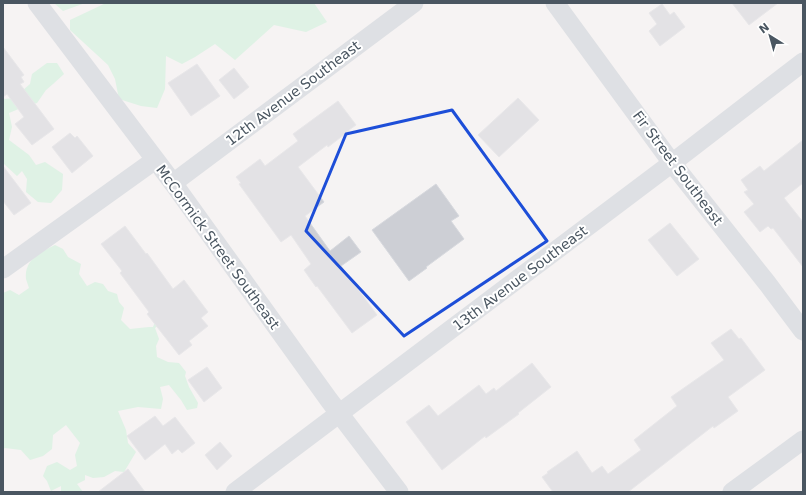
<svg xmlns="http://www.w3.org/2000/svg" width="806" height="495" font-family="'DejaVu Sans',sans-serif">
	<style>
		.green { fill: #c3f1d5 }
		.building { fill: #cdcfd5; stroke: #d7d9de }
		.lines { fill: none; stroke-linecap: round; stroke-linejoin: round }
		.street { stroke: #c1cad2; stroke-width: 19 }
		.marked { fill: none; stroke: #1d4ed8; stroke-width: 3; stroke-linejoin: round }
		.labels { text-anchor: middle; dominant-baseline: central; stroke-width: 4; stroke-linejoin: round; paint-order: stroke }
		.street-label { font-size: 14px; fill: #4a5661; stroke: #fff }
	</style>
	<rect width="100%" height="100%" fill="#f5f3f3"/>
	<!-- green -->
	<g class="green">
		<path d="M 54,3 L 85,3 L 63,11 Z"/>
		<path d="M 106,3 L 314,3 L 327,22 L 306,32 L 274,25 L 235,60 L 215,44 L 195,57 L 182,64 L 166,56 L 165,89 L 157,108 L 141,106 L 119,99 L 115,79 L 108,65 L 70,30 L 70,20 Z"/>
		<path d="M 47,63 L 57,63 L 64,74 L 53,84 L 46,90 L 37,103 L 21,108 L 9,113 L 12,127 L 9,140 L 29,155 L 36,165 L 45,162 L 63,174 L 62,190 L 51,203 L 38,202 L 26,192 L 27,179 L 22,171 L 17,176 L 3,163 L 3,148 L 4,145 L 3,144 L 3,98 L 5,99 L 14,98 L 30,84 L 32,74 Z"/>
		<path d="M 55,245 L 63,249 L 68,257 L 81,264 L 79,274 L 87,286 L 95,282 L 103,284 L 108,291 L 117,294 L 119,302 L 124,308 L 121,320 L 130,329 L 149,327 L 153,327 L 156,320 L 164,321 L 155,328 L 159,339 L 156,346 L 157,357 L 168,362 L 179,363 L 186,372 L 185,376 L 189,387 L 198,403 L 197,408 L 187,410 L 181,400 L 169,385 L 160,387 L 163,399 L 161,409 L 138,407 L 118,411 L 126,430 L 128,443 L 136,452 L 124,472 L 115,471 L 104,477 L 93,478 L 85,475 L 85,480 L 77,484 L 83,492 L 61,492 L 61,486 L 51,491 L 47,481 L 43,476 L 47,466 L 57,462 L 70,470 L 77,466 L 75,455 L 80,443 L 66,425 L 53,435 L 52,449 L 43,456 L 30,460 L 21,450 L 5,448 L 3,449 L 3,293 L 10,290 L 19,295 L 29,288 C 28,285 27,282 26,279 C 24,260 40,252 55,245 Z"/>
	</g>
	<!-- building -->
	<g class="building">
		<path d="M 732,3 L 778,3 L 749,25 Z"/>
		<path d="M 662,4 L 670,15 L 674,12 L 685,27 L 660,46 L 649,31 L 657,24 L 649,13 Z"/>
		<path d="M 3,47 L 24,75 L 21,77 L 24,82 L 20,84 L 54,129 L 32,145 L 15,124 L 24,117 L 7,94 L 3,97 Z"/>
		<path d="M 197,64 L 220,96 L 191,116 L 168,83 Z"/>
		<path d="M 234,68 L 249,87 L 234,99 L 219,80 Z"/>
		<path d="M 518,98 L 539,120 L 499,157 L 478,135 Z"/>
		<path d="M 338,101 L 356,125 L 349,130 L 349,131 L 328,147 L 327,145 L 298,167 L 324,202 L 305,216 L 330,251 L 349,236 L 361,252 L 341,266 L 377,315 L 352,333 L 317,286 L 316,287 L 304,270 L 311,264 L 291,235 L 281,242 L 239,184 L 241,183 L 236,177 L 260,159 L 265,166 L 298,141 L 293,134 Z"/>
		<path d="M 70,133 L 75,138 L 77,136 L 93,156 L 72,173 L 52,147 Z"/>
		<path d="M 803,140 L 803,183 L 784,198 L 803,222 L 803,267 L 773,228 L 771,229 L 768,226 L 760,232 L 744,212 L 754,204 L 744,192 L 748,190 L 741,180 L 760,166 L 764,171 Z"/>
		<path d="M 3,166 L 31,203 L 14,215 L 3,201 Z"/>
		<path d="M 436,184 L 459,216 L 451,221 L 464,239 L 426,267 L 427,268 L 409,281 L 372,230 Z"/>
		<path d="M 670,223 L 699,259 L 677,276 L 648,240 Z"/>
		<path d="M 125,226 L 146,254 L 147,253 L 173,289 L 184,280 L 208,312 L 201,318 L 208,326 L 189,341 L 192,345 L 179,355 L 147,314 L 149,312 L 120,273 L 122,271 L 101,244 Z"/>
		<path d="M 731,329 L 739,339 L 741,338 L 765,370 L 728,397 L 738,411 L 714,428 L 713,426 L 628,492 L 553,492 L 542,477 L 548,473 L 547,472 L 577,451 L 592,473 L 602,466 L 608,474 L 641,450 L 634,440 L 677,406 L 671,397 L 724,360 L 711,343 Z"/>
		<path d="M 532,363 L 551,387 L 518,413 L 519,414 L 486,438 L 485,436 L 442,470 L 406,422 L 429,405 L 438,416 L 479,385 L 486,394 L 494,388 L 496,391 Z"/>
		<path d="M 207,367 L 222,388 L 204,402 L 188,380 Z"/>
		<path d="M 155,416 L 163,426 L 175,417 L 195,443 L 182,453 L 178,449 L 172,454 L 165,444 L 145,460 L 127,436 Z"/>
		<path d="M 220,442 L 232,456 L 217,470 L 205,455 Z"/>
		<path d="M 128,469 L 145,492 L 98,492 Z"/>
	</g>
	<g class="lines">
		<!-- street -->
		<g class="street">
			<path d="M 37,3 L 173,183 L 329,400 L 399,492"/>
			<path d="M 555,3 L 672,163 L 767,283 L 803,331"/>
			<path d="M 173,183 L 414,3"/>
			<path d="M 3,269 L 155,160"/>
			<path d="M 235,492 L 672,163 L 803,62"/>
			<path d="M 732,492 L 803,440"/>
		</g>
	</g>
	<!-- marked area -->
	<path d="M0 0H806V495H0ZM 452,110 L 547,241 L 404,336 L 306,231 L 346,134 Z" fill="#f5f3f3" fill-opacity=".55" fill-rule="evenodd"/>
	<path class="marked" d="M 452,110 L 547,241 L 404,336 L 306,231 L 346,134 Z"/>
	<g class="labels">
		<!-- street labels -->
		<g class="street-label">
			<text transform="translate(293 93) rotate(-37)">12th Avenue Southeast</text>
			<text transform="translate(678 168) rotate(53)">Fir Street Southeast</text>
			<text transform="translate(218 247) rotate(54)">McCormick Street Southeast</text>
			<text transform="translate(520 278) rotate(-37)">13th Avenue Southeast</text>
		</g>
	</g>
	<!-- border -->
	<rect width="806" height="495" fill="none" stroke="#4a5661" stroke-width="8"/>
	<!-- north arrow -->
	<g transform="translate(770 36) rotate(323)" stroke="#ffffff" stroke-width="3" paint-order="stroke">
	<path d="M0-3L7 15L0 10L-7 15Z" fill="#4a5661"/>
	<text y="-6" font-size="11" font-weight="bold" text-anchor="middle" fill="#4a5661">N</text>
	</g>
</svg>
